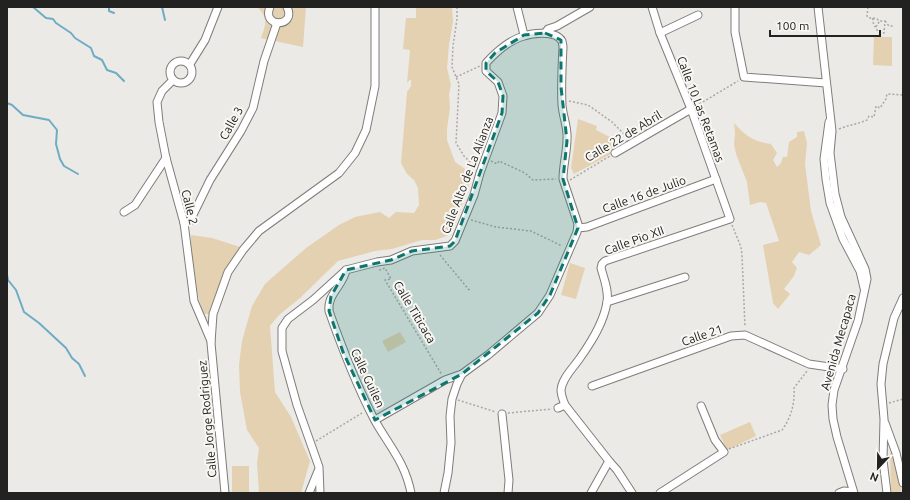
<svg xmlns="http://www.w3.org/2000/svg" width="910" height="500" font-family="Ubuntu,sans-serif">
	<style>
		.green { fill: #e3d1b1 }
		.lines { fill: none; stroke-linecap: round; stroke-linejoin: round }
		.stream { stroke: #6eacc3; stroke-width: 2 }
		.minor-casing { stroke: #7f7d79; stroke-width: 9 }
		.path { stroke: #a9a8a4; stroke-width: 1.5; stroke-dasharray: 2 2; stroke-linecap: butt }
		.minor { stroke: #fff; stroke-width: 7 }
		.marked { fill: #0f766e; fill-opacity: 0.2; stroke: #0f766e; stroke-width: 3; stroke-dasharray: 8 5; stroke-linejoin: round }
		.labels { text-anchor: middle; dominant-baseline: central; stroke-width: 4; stroke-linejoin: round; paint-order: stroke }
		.street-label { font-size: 12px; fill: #222220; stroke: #f9f7f3 }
	</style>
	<rect width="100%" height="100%" fill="#eceae6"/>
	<!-- green -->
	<g class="green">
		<path d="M 257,7 L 306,7 L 303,47 L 261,38 C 266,24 269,18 257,7 Z"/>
		<path d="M 416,7 L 452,7 L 453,22 L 449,45 L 447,68 L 451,85 L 449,94 L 450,108 L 447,129 L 447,140 L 455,162 L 465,169 L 470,178 L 468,189 L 453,229 L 447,236 L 435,240 L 422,240 L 392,249 L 375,251 L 338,261 L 300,298 L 279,315 L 270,326 L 275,392 L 291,417 L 310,461 L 301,493 L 259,493 L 257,463 L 259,448 L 247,430 L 240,392 L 239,365 L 242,341 L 252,306 L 265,284 L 306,248 L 339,225 L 355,217 L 380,212 L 389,218 L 396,212 L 414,213 L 419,205 L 418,188 L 414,180 L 407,174 L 401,163 L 407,92 L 411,86 L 411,79 L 407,83 L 410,50 L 403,49 L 406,18 L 416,18 Z"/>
		<path d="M 874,37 L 892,37 L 892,66 L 873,65 Z"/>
		<path d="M 578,119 L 597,126 L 596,130 L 616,140 L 624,147 L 574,174 L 571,168 Z"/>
		<path d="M 734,123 C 747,137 752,141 771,144 L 777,153 L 773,160 L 777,167 L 781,163 L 783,157 L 787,157 L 789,142 L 797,137 L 797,132 L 804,131 L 807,143 L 805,164 L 811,211 L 821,245 L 809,255 L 799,252 L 792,262 L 797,268 L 794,276 L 784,289 L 790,294 L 778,309 L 773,303 L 763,245 L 779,241 L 766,203 L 760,202 L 750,205 L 747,182 L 736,154 L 734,144 L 735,133 Z"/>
		<path d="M 191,235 L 212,238 L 240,247 C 225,267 217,291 210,314 L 204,314 C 196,293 189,258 191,235 Z"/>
		<path d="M 570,263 L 585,268 L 576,299 L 561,295 Z"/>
		<path d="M 400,332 L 406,342 L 388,352 L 382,341 Z"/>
		<path d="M 750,422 L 756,436 L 727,450 L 720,435 Z"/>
		<path d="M 890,453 L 892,453 L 894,457 L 902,493 L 892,493 L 891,490 Z"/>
		<rect x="232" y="466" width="17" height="27"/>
	</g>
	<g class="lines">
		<!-- stream -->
		<g class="stream">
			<path d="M 33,7 L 46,18 L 53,19 L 56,23 L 71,33 L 75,38 L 91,48 L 94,56 L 102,60 L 107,70 L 116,73 L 124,81"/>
			<path d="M 109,7 L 109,11 L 114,13"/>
			<path d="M 162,7 L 165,20"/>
			<path d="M 7,103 L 12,105 L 23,115 L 49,120 L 57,130 L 56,144 L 60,159 L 64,166 L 78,174"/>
			<path d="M 7,275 L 8,280 L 16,290 L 24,312 L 39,323 L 66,348 L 72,358 L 79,364 L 85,376"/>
		</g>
		<!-- minor casing -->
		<g class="minor-casing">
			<g id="minor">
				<path d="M 270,7 C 261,28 297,28 287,7"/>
				<path d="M 517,7 L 524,35"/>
				<path d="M 735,7 L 735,32 L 744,77 L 826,83"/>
				<path d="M 818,7 L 832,131 L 830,153 L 835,194 L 841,217 L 865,269 L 867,279 L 858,321 L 834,390 L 832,405 L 833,419 L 837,437 L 854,493"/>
				<path d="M 545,33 L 548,29 L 557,26 L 590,7"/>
				<path d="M 660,33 L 698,15"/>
				<circle cx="181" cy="72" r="11"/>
				<path d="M 190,64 L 205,40 L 218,7"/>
				<path d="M 173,80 L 162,91 L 157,102 L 159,122 L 166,158 L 184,223 L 194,301 L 211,341"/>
				<path d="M 829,122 L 824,159 L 826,179 L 830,203 L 843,239 L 860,271 L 864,288"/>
				<path d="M 615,153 L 691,109"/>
				<path d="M 124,212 L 135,205 L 166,158"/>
				<path d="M 184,223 L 190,221 L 210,180 L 241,131 L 253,108 L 264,61 L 277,23"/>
				<path d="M 578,228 L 587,227 L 716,179"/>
				<path d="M 346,270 C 343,286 327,294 329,311 C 342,348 356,384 374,419 C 389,446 405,462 411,493"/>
				<path d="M 607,302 L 685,277"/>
				<path d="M 592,386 L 731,336 L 745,335 L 809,364 L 843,369"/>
				<path d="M 558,408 L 565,405"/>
				<path d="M 502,414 L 509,480 L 508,493"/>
				<path d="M 375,420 L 445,380 L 462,374"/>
				<path d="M 885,423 L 896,453 L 903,483"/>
				<path d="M 225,493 L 211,343 L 213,314 L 228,272 L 243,250 L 259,231 L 339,173 L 355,153 L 366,130 L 375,86 L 375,7"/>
				<path d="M 309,493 L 318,471"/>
				<path d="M 320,493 L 319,467 L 297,405 L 282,351 L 282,328 L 288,319 L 313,300 L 346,270 L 377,262 L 391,260 L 412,251 L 450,246 L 455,241 L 474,195 L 480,173 L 502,113 L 503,96 L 498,82 L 486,71 L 486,63 C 496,52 509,40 524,36 C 532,33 556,30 562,41 C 562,42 563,45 563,47 C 562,66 561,86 562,105 C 563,117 568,128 567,139 C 567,152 563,165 563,179 L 578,224 L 577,232 L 550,295 L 538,313 L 488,355 L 462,374 L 457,384 L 452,399 L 450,416 L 451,443 L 448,473 L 444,493"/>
				<path d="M 591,493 L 609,461"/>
				<path d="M 632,493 L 617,470 L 609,461 L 565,405 C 563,400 561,395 561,390 C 562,378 574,367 580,358 C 592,341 604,322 607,302 C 609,291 604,279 601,268 L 602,264 L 605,261 L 730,219 L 691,109 L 660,33 L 652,7"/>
				<path d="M 660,493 L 724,452 L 715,440 L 701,406"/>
				<path d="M 839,493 L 844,491 L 853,492"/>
				<path d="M 887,493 L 883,460 L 884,419 L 881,384 L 883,364 L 894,318 L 903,298"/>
			</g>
		</g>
		<!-- path -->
		<g class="path">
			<path d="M 457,7 L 457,19 L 453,46 L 452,67 L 459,84 L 456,143 L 464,156 L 475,167"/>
			<path d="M 868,7 L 867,16 L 869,18 L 873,18 C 872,24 876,27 878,32 L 884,33 L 885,21 L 879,21 L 878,25 L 875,27"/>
			<path d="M 873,18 L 877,19 L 879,21"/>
			<path d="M 885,21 L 889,26 L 893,26"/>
			<path d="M 456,77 L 480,66"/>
			<path d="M 569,101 L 588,105 L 612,122 L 627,137"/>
			<path d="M 696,106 L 738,81"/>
			<path d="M 839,129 C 849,125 858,124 867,120 L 869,116 L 874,117 L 876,106 L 880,108 L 886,99 L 887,94 L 903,95"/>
			<path d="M 491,161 L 497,164 L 499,161 L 525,173 L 533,180 L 556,179"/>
			<path d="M 570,180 L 610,156"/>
			<path d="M 471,220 L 496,227 L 531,231 L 562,246"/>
			<path d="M 732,225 L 741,247 L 742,255 L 745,327"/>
			<path d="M 440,255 L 470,291"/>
			<path d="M 380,269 L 380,270 L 385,268 L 391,279 L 385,280 L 442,375"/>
			<path d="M 458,400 L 496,412"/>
			<path d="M 889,403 L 903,399"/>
			<path d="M 508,413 L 552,409"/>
			<path d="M 316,441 L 362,413"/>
			<path d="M 729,449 L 782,430 C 791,418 795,403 794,388 L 807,371"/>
		</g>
		<!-- minor -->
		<use href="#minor" class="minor"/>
	</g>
	<!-- marked area -->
	<path class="marked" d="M 545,33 L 561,40 L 561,87 L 567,141 L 563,179 L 578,228 L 550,295 L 538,313 L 462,374 L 375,420 L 343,352 L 329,311 L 331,296 L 346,270 L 391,260 L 412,251 L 450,246 L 455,241 L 502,113 L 503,96 L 498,82 L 486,71 L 486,63 L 495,53 L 524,35 Z"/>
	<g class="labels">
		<!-- street labels -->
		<g class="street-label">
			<text transform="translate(701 109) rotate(69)">Calle 10 Las Retamas</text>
			<text transform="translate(231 123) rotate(-61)">Calle 3</text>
			<text transform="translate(623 136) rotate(-31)">Calle 22 de Abril</text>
			<text transform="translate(467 175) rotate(-69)">Calle Alto de La Alianza</text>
			<text transform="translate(644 194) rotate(-20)">Calle 16 de Julio</text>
			<text transform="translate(190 207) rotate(76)">Calle 2</text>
			<text transform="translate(634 240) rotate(-20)">Calle Pio XII</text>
			<text transform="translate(415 312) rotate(59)">Calle Titicaca</text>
			<text transform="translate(702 335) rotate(-19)">Calle 21</text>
			<text transform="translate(838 342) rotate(-74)">Avenida Mecapaca</text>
			<text transform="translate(368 378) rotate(65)">Calle Guilen</text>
			<text transform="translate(207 419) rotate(-95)">Calle Jorge Rodriguez</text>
		</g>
	</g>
	<!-- border -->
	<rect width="910" height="500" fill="none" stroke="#222220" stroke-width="16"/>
	<!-- north arrow -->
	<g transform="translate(878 468) rotate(202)" stroke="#f9f7f3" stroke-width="3" paint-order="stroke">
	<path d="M0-3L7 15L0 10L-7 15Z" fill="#222220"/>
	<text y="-6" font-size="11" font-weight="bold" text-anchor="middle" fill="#222220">N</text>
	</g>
	<!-- scale -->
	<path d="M770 30v6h110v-6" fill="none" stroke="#222220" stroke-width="2"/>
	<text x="776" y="30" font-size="12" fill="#222220" stroke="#f9f7f3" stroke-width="3" paint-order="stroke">100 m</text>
</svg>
